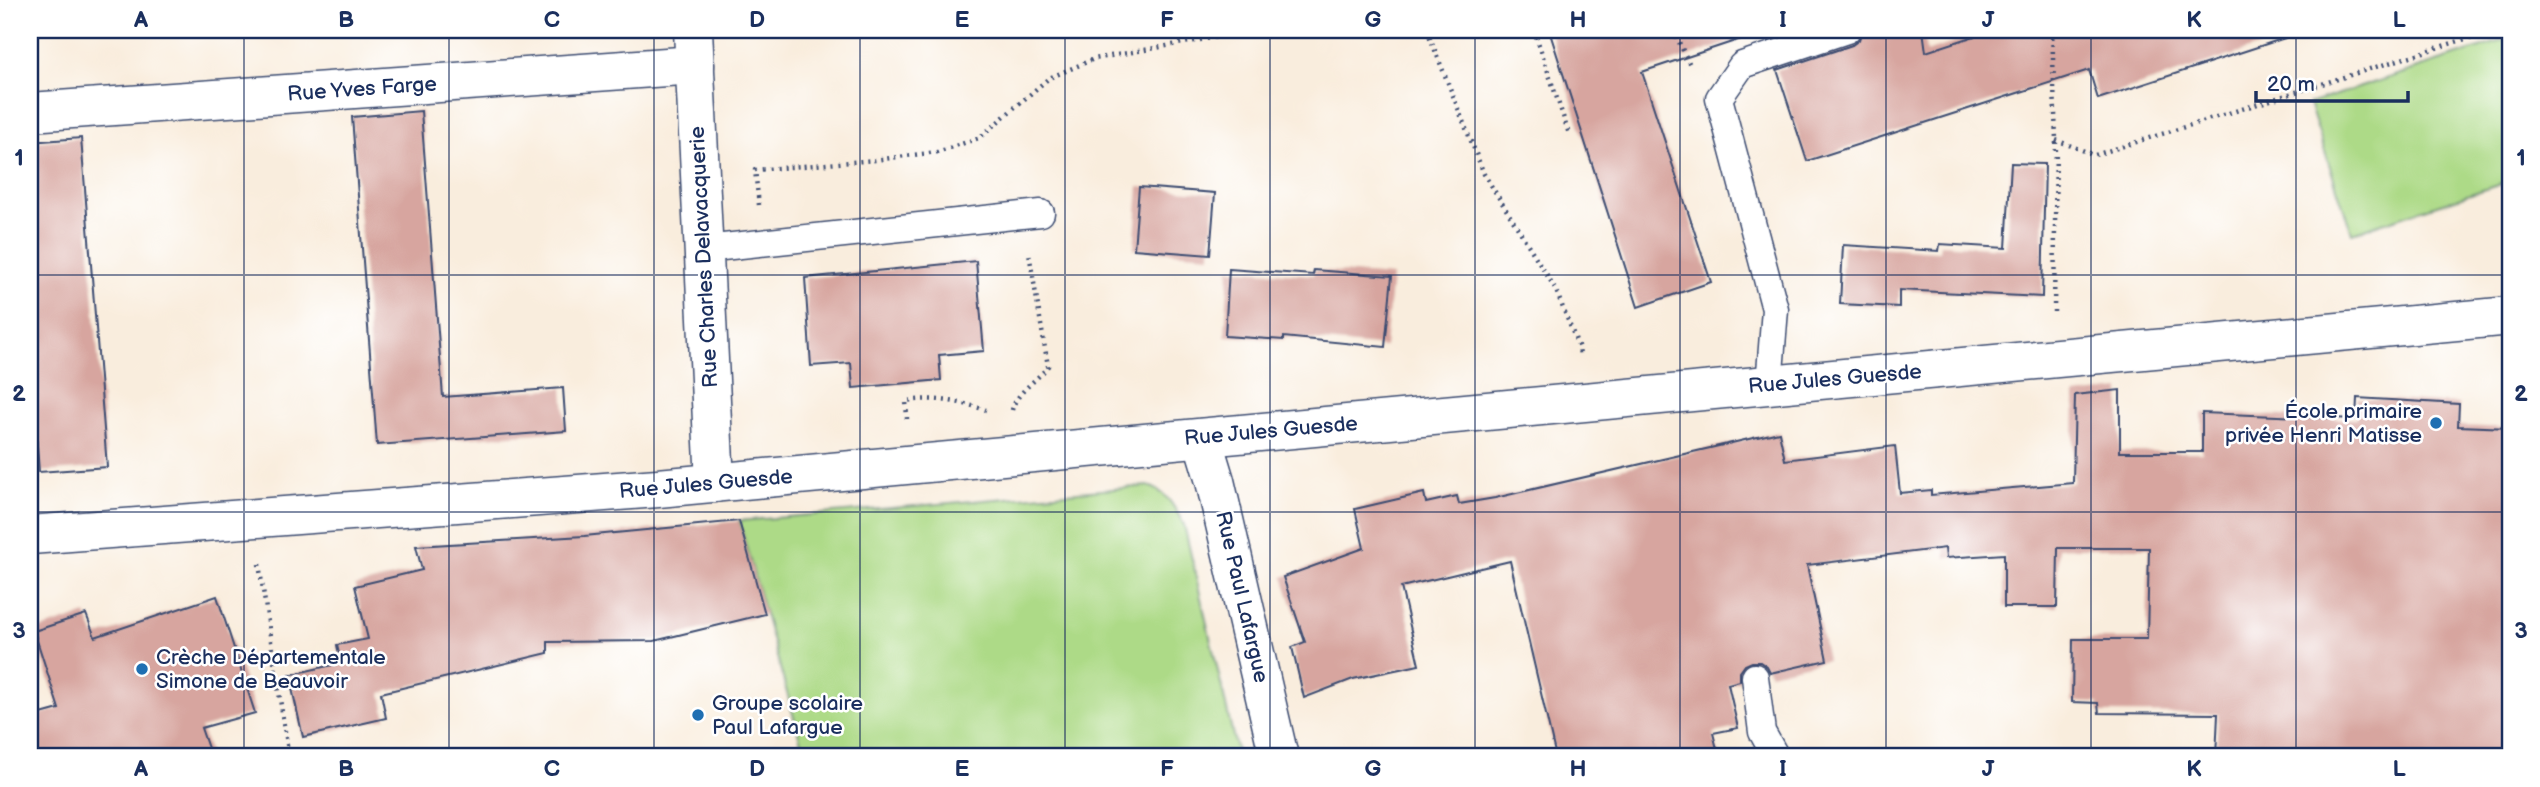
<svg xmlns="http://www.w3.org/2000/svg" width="2540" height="787" font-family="'Balsamiq Sans',sans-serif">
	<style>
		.green { fill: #adda87; stroke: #648472; stroke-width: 2 }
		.building { fill: #d7a59f }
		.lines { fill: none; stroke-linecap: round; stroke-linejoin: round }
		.lane-casing { stroke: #3c4c71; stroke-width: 29 }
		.street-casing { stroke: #3c4c71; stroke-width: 41 }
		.path { stroke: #3c4c71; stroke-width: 4.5; stroke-dasharray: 2 5; stroke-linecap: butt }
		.lane { stroke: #fff; stroke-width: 26 }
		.street { stroke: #fff; stroke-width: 38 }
		.grid { fill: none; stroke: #1b2f5e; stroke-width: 2; stroke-opacity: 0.55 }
		.poi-dot { fill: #1f6fb2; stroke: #fff; stroke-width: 2.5 }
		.labels { text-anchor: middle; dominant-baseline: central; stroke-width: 5; stroke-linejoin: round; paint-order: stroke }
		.street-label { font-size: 21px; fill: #1b2f5e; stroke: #fff }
		.poi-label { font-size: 21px; fill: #1b2f5e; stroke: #fff; text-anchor: start }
		.neatline { fill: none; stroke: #1b2f5e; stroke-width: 2.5 }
		.grid-label { font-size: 23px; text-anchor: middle; font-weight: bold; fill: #1b2f5e }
	</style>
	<rect width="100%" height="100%" fill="#fff"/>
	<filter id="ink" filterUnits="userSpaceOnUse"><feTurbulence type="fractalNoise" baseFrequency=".0143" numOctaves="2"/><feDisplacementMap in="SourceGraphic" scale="14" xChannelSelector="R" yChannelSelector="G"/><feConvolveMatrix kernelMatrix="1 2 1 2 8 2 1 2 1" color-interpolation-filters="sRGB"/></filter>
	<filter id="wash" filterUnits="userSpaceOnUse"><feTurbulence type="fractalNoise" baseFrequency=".00686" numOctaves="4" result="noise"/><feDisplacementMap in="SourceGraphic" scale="28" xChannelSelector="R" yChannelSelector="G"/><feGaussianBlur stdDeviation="1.57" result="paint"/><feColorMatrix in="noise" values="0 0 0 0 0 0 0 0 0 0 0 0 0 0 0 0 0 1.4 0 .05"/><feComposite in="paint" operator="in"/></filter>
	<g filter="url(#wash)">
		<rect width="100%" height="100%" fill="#f9eddd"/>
		<!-- green -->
		<g class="green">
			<path d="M 2510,38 L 2510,181 L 2352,233 L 2309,104 Z"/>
			<path d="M 1148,486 C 1167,491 1175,508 1184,525 L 1238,757 L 869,757 L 867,751 L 841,757 L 805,757 L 739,521 Z"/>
		</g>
		<g id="blocks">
			<!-- building -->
			<g class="building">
				<path d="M 1549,30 L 1746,30 L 1747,37 L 1642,72 L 1711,282 L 1638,307 Z"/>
				<path d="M 1765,30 L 1798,30 L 1768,40 Z"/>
				<path d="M 1862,30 L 1923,30 L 1926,52 L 1993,30 L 2284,30 L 2285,38 L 2098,99 L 2089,70 L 1807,161 L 1777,70 L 1852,45 L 1859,40 Z"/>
				<path d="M 421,111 L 443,397 L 563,388 L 566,431 L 377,445 L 352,117 Z"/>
				<path d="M 81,138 L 107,467 L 39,472 L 30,351 L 30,142 Z"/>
				<path d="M 2011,163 L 2045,164 L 2042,297 L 1899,290 L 1899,307 L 1840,304 L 1843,245 L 1939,251 L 1940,244 L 2006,248 Z"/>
				<path d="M 1139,187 L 1215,193 L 1210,255 L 1134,249 Z"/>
				<path d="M 976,261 L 984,351 L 939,355 L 941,380 L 853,388 L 851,363 L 811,366 L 805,278 Z"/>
				<path d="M 1229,269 L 1313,275 L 1314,270 L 1392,276 L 1385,347 L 1284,337 L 1284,340 L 1225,336 Z"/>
				<path d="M 2120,390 L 2120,452 L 2202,452 L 2202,413 L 2356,419 L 2357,398 L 2459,404 L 2458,426 L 2510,428 L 2510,757 L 2216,757 L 2218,714 L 2099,713 L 2098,703 L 2072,702 L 2073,639 L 2147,639 L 2149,548 L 2058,548 L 2057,607 L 2004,607 L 2004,554 L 1946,558 L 1945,548 L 1807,565 L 1827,660 L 1770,673 L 1767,667 L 1760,662 L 1752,662 L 1745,665 L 1740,672 L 1740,681 L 1728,684 L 1738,728 L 1713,733 L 1719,757 L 1556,757 L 1510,561 L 1401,587 L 1419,665 L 1353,679 L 1304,698 L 1292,647 L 1305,642 L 1283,577 L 1364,548 L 1355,509 L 1424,493 L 1426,503 L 1457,496 L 1459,504 L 1495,498 L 1779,432 L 1785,460 L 1895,446 L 1900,493 L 1931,490 L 1931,495 L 2073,483 L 2075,395 Z"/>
				<path d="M 739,521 L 765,614 L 654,641 L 548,642 L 548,653 L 381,693 L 386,718 L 303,737 L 289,675 L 341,663 L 337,645 L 368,639 L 355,586 L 422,570 L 416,546 L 584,536 Z"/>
				<path d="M 217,596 L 255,713 L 201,728 L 211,757 L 30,757 L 30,717 L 59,709 L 34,631 L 86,614 L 95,637 Z"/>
			</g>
		</g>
	</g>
	<g filter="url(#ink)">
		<use href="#blocks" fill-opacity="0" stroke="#3c4c71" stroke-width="2"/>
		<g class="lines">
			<!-- lane casing -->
			<g class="lane-casing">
				<g id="lane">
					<path d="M 704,249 L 1041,213"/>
					<path d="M 1769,385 L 1775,309 L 1719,98 L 1742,65 L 1847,30"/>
					<path d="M 1755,677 L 1762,732 L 1776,757"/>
				</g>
			</g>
			<!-- street casing -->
			<g class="street-casing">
				<g id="street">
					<path d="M 693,30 L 715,483"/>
					<path d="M 30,112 L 695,65"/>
					<path d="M 1202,438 L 1215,481 L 1279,757"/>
					<path d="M 30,535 L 658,488 L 2510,316"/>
				</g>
			</g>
			<!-- path -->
			<g class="path">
				<path d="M 1427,30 L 1484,174 L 1555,288 L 1579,348 L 1580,356"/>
				<path d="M 1534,30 L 1569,134"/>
				<path d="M 1673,30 L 1691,67"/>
				<path d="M 2052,30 L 2056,140 L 2054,312"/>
				<path d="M 2056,140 L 2095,155 L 2494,30"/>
				<path d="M 759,205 L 755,170 L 875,160 L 937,152 L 979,138 L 1049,78 L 1094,59 L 1256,30"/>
				<path d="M 1012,410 C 1017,391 1037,381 1048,366 L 1029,253"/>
				<path d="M 907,419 L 906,401 C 935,397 958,401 986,410"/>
				<path d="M 259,564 L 289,757"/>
			</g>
			<!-- lane -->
			<use href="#lane" class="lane"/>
			<!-- street -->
			<use href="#street" class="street"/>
		</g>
	</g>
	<!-- grid -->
	<path class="grid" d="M 244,30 L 244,757M 449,30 L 449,757M 654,30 L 654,757M 860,30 L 860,757M 1065,30 L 1065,757M 1270,30 L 1270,757M 1475,30 L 1475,757M 1680,30 L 1680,757M 1886,30 L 1886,757M 2091,30 L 2091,757M 2296,30 L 2296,757M 30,275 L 2510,275M 30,512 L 2510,512"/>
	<!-- markers -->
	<g class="poi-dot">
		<circle cx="2436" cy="423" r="7"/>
		<circle cx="142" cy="669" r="7"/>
		<circle cx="698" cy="715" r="7"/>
	</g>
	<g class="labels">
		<!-- street labels -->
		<g class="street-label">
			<text transform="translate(362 89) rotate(-4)">Rue Yves Farge</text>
			<text transform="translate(704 257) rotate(-93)">Rue Charles Delavacquerie</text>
			<text transform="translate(1835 379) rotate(-5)">Rue Jules Guesde</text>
			<text transform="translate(1271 431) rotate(-5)">Rue Jules Guesde</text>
			<text transform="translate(706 484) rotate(-5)">Rue Jules Guesde</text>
			<text transform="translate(1242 597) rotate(77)">Rue Paul Lafargue</text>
		</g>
		<!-- poi labels -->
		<g class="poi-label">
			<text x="2422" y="411" text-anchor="end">École primaire<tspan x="2422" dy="24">privée Henri Matisse</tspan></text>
			<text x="156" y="657">Crèche Départementale<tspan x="156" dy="24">Simone de Beauvoir</tspan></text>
			<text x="712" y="703">Groupe scolaire<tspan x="712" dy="24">Paul Lafargue</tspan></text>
		</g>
	</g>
	<!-- margin -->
	<rect width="2540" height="787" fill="none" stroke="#fff" stroke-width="77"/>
	<!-- scale -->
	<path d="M2256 91v10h152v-10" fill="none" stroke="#1b2f5e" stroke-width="3.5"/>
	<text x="2267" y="91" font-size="21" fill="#1b2f5e" stroke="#ffffff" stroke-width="5" paint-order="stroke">20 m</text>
	<rect x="38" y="38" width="2464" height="710" class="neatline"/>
	<g class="grid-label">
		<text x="141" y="27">A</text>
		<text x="346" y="27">B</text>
		<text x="552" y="27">C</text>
		<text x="757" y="27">D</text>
		<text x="962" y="27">E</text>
		<text x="1167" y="27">F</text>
		<text x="1373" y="27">G</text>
		<text x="1578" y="27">H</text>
		<text x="1783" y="27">I</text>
		<text x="1988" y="27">J</text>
		<text x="2194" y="27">K</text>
		<text x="2399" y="27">L</text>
		<text x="19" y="165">1</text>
		<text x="2521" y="165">1</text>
		<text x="19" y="401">2</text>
		<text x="2521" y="401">2</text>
		<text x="19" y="638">3</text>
		<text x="2521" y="638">3</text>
		<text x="141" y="776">A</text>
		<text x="346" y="776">B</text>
		<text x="552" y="776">C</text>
		<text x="757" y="776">D</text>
		<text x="962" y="776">E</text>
		<text x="1167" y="776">F</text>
		<text x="1373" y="776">G</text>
		<text x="1578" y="776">H</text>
		<text x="1783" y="776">I</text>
		<text x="1988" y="776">J</text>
		<text x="2194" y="776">K</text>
		<text x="2399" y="776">L</text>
	</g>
</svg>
